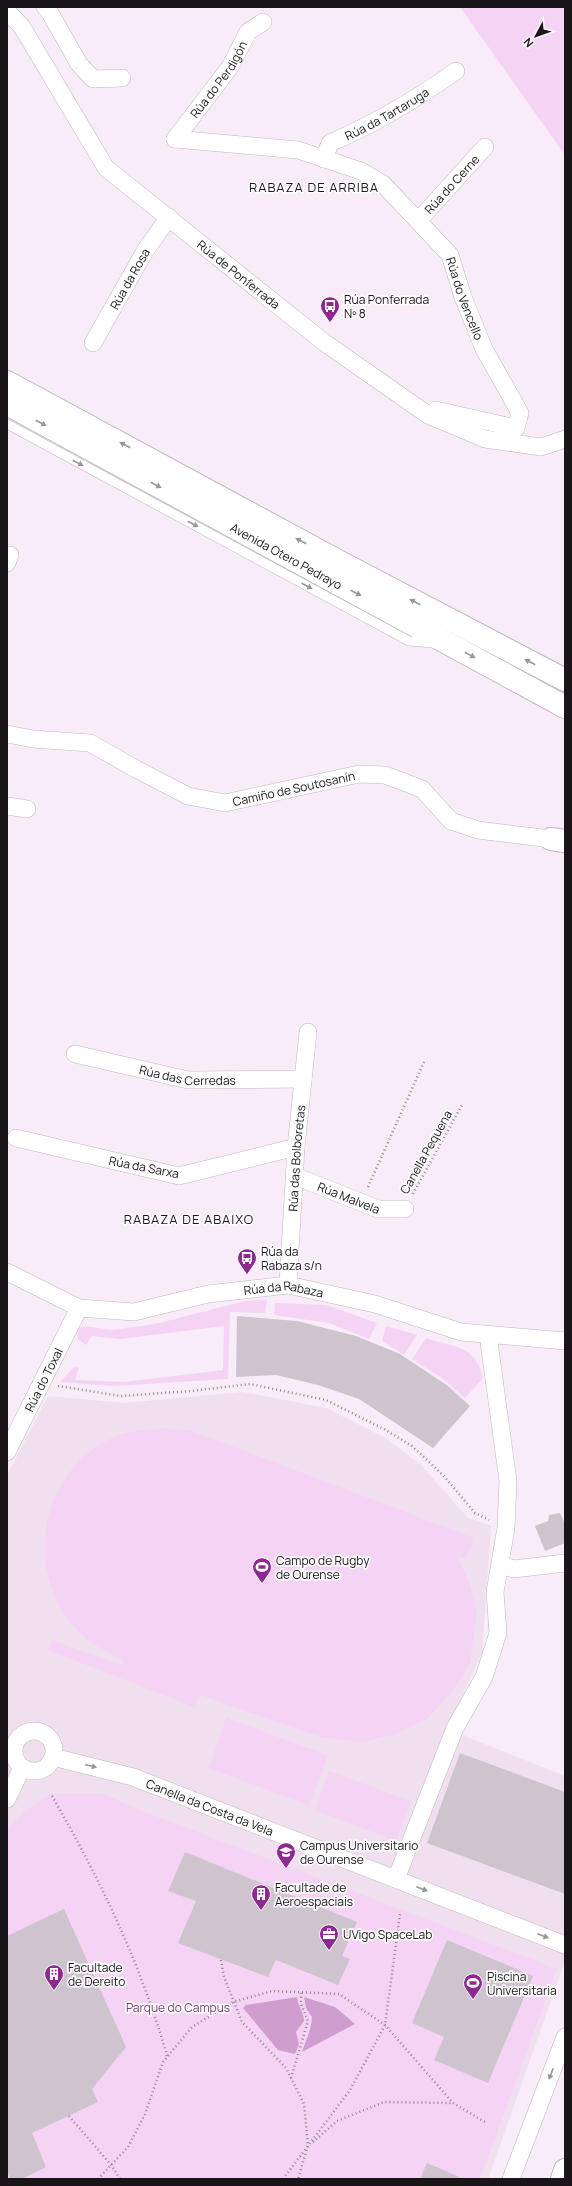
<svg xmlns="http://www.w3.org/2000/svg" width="572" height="2186" font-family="Manrope,sans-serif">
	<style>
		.built { fill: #f0dfef }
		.green { fill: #f5d3f4 }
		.water { fill: #cf9ece }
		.building { fill: #cec4ce }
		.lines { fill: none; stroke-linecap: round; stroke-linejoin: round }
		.service-casing { stroke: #c0b6c0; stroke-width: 10 }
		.minor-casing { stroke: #c0b6c0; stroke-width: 18 }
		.primary-casing { stroke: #c0b6c0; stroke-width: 24 }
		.path { stroke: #8f878e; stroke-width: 2.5; stroke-dasharray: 1 3; stroke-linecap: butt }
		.service { stroke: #fff; stroke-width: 9 }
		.minor { stroke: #fff; stroke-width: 17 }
		.primary { stroke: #fff; stroke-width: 22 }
		.oneway { fill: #989697 }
		.labels { text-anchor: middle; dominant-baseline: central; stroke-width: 3.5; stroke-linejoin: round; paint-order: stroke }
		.street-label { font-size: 12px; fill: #191518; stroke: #fffdff }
		.poi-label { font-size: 12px; fill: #191518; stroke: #fffdff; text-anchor: start }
		.park-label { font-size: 12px; fill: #793d79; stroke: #fffdff }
		.neighbourhood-label { font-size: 13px; letter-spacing: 1px; fill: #191518; stroke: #fffdff }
	</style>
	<rect width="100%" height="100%" fill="#f7ecf7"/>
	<!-- built -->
	<path class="built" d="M 243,1392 L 326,1408 L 387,1439 L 421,1465 L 468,1518 L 491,1526 L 482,1653 L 447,1729 L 565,1776 L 565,1961 L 488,2179 L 7,2179 L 7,1476 L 48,1396 L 124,1403 Z"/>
	<!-- green -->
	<g class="green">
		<path d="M 460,7 L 565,7 L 565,155 Z"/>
		<path d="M 267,1300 L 265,1313 L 230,1312 L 228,1379 L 113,1386 L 60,1382 L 74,1367 L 79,1368 L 75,1380 L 125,1382 L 223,1370 L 224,1326 L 120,1339 L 92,1336 L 86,1345 L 78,1339 L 77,1329 L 85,1326 L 112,1330 L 155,1324 L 245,1301 Z"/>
		<path d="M 275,1303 L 326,1305 L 377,1323 L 369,1339 L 329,1323 L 274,1315 Z"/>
		<path d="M 386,1326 L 417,1335 L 404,1355 L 382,1341 Z"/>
		<path d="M 426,1338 C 454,1348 475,1344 483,1378 L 465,1398 L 442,1378 L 412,1359 Z"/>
		<path d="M 165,1428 L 192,1431 L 474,1538 L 465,1559 L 458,1557 L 470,1585 L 477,1613 L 470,1663 L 451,1693 L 427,1719 L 395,1734 L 363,1742 L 323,1738 L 200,1695 L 194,1707 L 48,1650 L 52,1640 L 121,1665 L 124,1661 C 111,1653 94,1646 83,1636 C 22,1579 36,1474 112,1438 C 128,1430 148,1430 165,1428 Z"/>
		<path d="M 226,1718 L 328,1755 L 309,1806 L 209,1768 Z"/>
		<path d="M 329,1771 L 411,1801 L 396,1841 L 315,1810 Z"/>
		<path d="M 50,1794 L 104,1794 L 132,1807 L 557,1969 L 480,2179 L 7,2179 L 7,1829 L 28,1809 Z"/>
	</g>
	<!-- water -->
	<g class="water">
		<path d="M 297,1997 C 298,2006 304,2013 304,2021 L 296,2032 L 299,2044 L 295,2054 L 278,2050 L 243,2008 L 246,2005 Z"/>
		<path d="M 304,1997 L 335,2007 L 355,2024 L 302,2052 C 306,2039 311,2032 312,2017 L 306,2008 Z"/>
	</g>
	<!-- building -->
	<g class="building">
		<path d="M 237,1316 L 297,1321 L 356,1336 L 400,1354 L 448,1386 L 470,1406 L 433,1448 L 359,1399 L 318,1385 L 276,1375 L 236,1377 Z"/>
		<path d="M 560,1513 L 565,1524 L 565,1543 L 545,1551 L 535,1526 L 548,1521 L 549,1515 Z"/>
		<path d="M 460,1753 L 565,1792 L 565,1894 L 427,1843 Z"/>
		<path d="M 185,1852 L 357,1922 L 342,1956 L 350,1959 L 338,1985 L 276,1960 L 268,1977 L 178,1943 L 196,1901 L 168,1891 Z"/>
		<path d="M 64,1909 L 126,2047 L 92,2089 L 98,2102 L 32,2133 L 46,2167 L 22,2179 L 10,2179 L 7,2171 L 7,1936 Z"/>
		<path d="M 447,1940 L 533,1976 L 488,2083 L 434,2060 L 444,2037 L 412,2023 Z"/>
		<path d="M 427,2163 L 464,2179 L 420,2179 Z"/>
	</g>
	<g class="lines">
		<!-- service casing -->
		<g class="service-casing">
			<path id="service" d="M 7,424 L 409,641 L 433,643"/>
		</g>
		<!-- minor casing -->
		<g class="minor-casing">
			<g id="minor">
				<path d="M 45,7 L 49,11 L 79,64 L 93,79 L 122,78"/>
				<path id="s1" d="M 7,11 L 22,27 L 106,168 L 325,343 L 428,415 L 485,439 L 541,447 L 565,439"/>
				<path id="s2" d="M 175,139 L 298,150 L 361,171 L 383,184 L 450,255 L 463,297 L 484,349 L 520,413 L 516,428 L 436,410"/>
				<path id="s3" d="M 175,139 L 230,67 L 248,32 L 263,22"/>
				<path id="s4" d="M 324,159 L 330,143 C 375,124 416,99 456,71"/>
				<path id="s5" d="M 418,221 L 485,147"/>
				<path id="s6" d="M 93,343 L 145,251 L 169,217"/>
				<path d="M 7,563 L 10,555"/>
				<path id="s7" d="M 7,734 L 33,739 L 90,743 L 136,769 L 188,796 L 225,803 L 359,774 L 385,775 L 422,789 L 451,821 L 478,830 L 551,839"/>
				<path d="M 7,806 L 27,809"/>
				<path id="s8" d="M 75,1054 L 188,1080 L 303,1079"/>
				<path d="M 16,1138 L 179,1176 L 296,1147"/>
				<path id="s9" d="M 295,1176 L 378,1209 L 405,1209"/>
				<path id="s10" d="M 7,1272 L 79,1308 L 134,1312 L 208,1294 L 288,1285 L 375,1304 L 461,1332 L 565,1341"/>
				<path id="s11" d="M 288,1285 L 296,1147 L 308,1032"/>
				<path id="s12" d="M 7,1452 L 79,1308"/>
				<path d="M 501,1565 L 514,1569 L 565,1563"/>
				<circle cx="34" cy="1751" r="20"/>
				<path id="s13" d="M 53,1757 L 133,1777 L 565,1945"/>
				<path d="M 7,1799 L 22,1768"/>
				<path d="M 396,1879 L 455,1728 L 484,1677 L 498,1633 L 495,1592 L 506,1528 L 508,1481 L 488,1335"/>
				<path d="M 511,2179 L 565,2037"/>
			</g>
		</g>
		<!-- primary casing -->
		<g class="primary-casing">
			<g id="primary">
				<path d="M 7,382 L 338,561 L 565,680"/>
				<path id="s14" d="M 7,404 L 565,707"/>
				<path d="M 551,839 L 565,841"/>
				<path d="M 562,2179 L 565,2170"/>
			</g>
		</g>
		<!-- path -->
		<g class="path">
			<path d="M 368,1187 L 424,1062"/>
			<path d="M 413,1194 L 463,1103"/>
			<path d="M 58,1386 L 121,1396 L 191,1391 L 250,1384 L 326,1400 L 384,1429 L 412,1446 L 443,1475 L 475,1513 L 489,1520"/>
			<path d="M 52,1796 C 100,1879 141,1964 167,2056"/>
			<path d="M 221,1960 L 224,1977 L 242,2022 L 286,2068 L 304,2104 L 308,2145 L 298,2179"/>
			<path d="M 291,2078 L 308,2021 L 301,2004 L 301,1992"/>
			<path d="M 69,2116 L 112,2166 L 120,2179"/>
			<path d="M 313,2142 L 337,2121 L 384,2102 L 452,2103"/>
			<path d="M 98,2179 L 128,2147 L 145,2114 L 163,2062 L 192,2027 L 233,2002 L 272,1991 L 339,1994 L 385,2025 L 453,2103 L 485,2122"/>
			<path d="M 283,2179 L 350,2090 L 385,2025 L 400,1914"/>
		</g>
		<!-- service -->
		<use href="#service" class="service"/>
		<!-- minor -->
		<use href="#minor" class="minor"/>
		<!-- primary -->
		<use href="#primary" class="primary"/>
	</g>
	<!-- one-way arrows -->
	<defs><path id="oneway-solid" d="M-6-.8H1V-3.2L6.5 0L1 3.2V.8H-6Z"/></defs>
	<g class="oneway">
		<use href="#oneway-solid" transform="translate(41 423) rotate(28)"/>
		<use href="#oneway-solid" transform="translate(125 445) rotate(-152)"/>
		<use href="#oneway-solid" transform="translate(78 463) rotate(28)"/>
		<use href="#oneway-solid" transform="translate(156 485) rotate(28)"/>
		<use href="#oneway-solid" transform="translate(193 524) rotate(28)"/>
		<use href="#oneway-solid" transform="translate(301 541) rotate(-152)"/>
		<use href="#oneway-solid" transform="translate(307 586) rotate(28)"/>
		<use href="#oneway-solid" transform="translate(356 593) rotate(28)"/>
		<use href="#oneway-solid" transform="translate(415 602) rotate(-152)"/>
		<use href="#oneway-solid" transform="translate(470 655) rotate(29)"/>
		<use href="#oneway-solid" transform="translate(530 662) rotate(-152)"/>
		<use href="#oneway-solid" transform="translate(91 1766) rotate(14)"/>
		<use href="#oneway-solid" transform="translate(422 1889) rotate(21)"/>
		<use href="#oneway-solid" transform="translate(543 1936) rotate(21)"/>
		<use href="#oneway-solid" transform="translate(551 2074) rotate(111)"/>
	</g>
	<!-- icons -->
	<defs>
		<g id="bus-pin" transform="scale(1)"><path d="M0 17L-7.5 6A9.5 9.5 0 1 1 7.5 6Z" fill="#8d2990" stroke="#fffdff"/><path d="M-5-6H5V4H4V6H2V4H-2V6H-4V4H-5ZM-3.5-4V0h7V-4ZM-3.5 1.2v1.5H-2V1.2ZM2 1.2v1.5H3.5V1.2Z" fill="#fff"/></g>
		<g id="stadium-pin" transform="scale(1)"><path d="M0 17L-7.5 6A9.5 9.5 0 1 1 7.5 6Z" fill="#8d2990" stroke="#fffdff"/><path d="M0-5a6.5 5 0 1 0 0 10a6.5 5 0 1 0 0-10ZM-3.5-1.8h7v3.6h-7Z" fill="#fff"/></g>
		<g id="university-pin" transform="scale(1)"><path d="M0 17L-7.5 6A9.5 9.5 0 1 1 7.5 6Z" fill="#8d2990" stroke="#fffdff"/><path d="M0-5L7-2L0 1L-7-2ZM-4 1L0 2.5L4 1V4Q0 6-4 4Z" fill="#fff"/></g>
		<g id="building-pin" transform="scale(1)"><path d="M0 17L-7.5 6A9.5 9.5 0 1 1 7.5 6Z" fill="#8d2990" stroke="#fffdff"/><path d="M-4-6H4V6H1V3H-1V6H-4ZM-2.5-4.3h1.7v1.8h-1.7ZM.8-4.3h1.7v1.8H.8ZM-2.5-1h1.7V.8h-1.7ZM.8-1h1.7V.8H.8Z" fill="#fff"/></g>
		<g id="office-pin" transform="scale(1)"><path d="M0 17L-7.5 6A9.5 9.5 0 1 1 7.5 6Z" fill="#8d2990" stroke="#fffdff"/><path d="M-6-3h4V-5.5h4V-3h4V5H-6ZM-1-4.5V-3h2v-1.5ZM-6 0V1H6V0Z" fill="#fff"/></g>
	</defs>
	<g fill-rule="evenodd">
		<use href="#bus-pin" x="330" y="306"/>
		<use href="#bus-pin" x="247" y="1258"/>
		<use href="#stadium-pin" x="262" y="1567"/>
		<use href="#university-pin" x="286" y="1852"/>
		<use href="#building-pin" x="261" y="1894"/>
		<use href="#office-pin" x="329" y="1934"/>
		<use href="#building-pin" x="54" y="1974"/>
		<use href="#stadium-pin" x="473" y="1983"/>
	</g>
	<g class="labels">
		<!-- street labels -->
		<g class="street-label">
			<text stroke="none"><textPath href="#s3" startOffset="74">Rúa do Perdigón</textPath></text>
			<text stroke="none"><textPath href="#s4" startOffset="81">Rúa da Tartaruga</textPath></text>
			<text stroke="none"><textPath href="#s5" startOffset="50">Rúa do Cerne</textPath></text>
			<text stroke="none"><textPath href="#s1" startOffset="356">Rúa de Ponferrada</textPath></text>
			<text stroke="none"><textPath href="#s6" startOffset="74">Rúa da Rosa</textPath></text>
			<text stroke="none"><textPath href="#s2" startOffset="359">Rúa do Vencello</textPath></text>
			<text stroke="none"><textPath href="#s14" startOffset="318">Avenida Otero Pedrayo</textPath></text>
			<text stroke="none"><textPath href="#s7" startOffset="303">Camiño de Soutosanín</textPath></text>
			<text stroke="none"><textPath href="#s8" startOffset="115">Rúa das Cerredas</textPath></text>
			<text transform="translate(426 1152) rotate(-61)">Canella Pequena</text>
			<text stroke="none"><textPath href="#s11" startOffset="127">Rúa das Bolboretas</textPath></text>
			<text transform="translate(144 1167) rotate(11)">Rúa da Sarxa</text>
			<text stroke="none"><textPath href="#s9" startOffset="58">Rúa Malvela</textPath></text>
			<text stroke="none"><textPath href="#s10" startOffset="288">Rúa da Rabaza</textPath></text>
			<text stroke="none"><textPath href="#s12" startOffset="81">Rúa do Toxal</textPath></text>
			<text stroke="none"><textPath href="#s13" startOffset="165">Canella da Costa da Vela</textPath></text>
		</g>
		<!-- poi labels -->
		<g class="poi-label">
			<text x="344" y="299">Rúa Ponferrada<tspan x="344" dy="14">Nº 8</tspan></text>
			<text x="261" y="1251">Rúa da<tspan x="261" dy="14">Rabaza s/n</tspan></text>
			<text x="276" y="1560">Campo de Rugby<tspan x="276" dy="14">de Ourense</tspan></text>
			<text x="300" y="1845">Campus Universitario<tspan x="300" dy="14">de Ourense</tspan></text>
			<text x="275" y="1887">Facultade de<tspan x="275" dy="14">Aeroespaciais</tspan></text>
			<text x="343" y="1934">UVigo SpaceLab</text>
			<text x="68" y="1967">Facultade<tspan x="68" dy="14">de Dereito</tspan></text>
			<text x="487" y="1976">Piscina<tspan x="487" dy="14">Universitaria</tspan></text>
		</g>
		<!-- park labels -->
		<g class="park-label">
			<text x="178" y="2007">Parque do Campus</text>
		</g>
		<!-- neighbourhood labels -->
		<g class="neighbourhood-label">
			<text x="314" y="187">RABAZA DE ARRIBA</text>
			<text x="189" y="1219">RABAZA DE ABAIXO</text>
		</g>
	</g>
	<!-- border -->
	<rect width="572" height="2186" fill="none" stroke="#191518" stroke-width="16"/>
	<!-- north arrow -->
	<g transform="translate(536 36) rotate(229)" stroke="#fffdff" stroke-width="3" paint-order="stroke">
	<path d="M0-3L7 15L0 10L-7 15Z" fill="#191518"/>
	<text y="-6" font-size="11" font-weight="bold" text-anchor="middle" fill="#191518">N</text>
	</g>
</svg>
